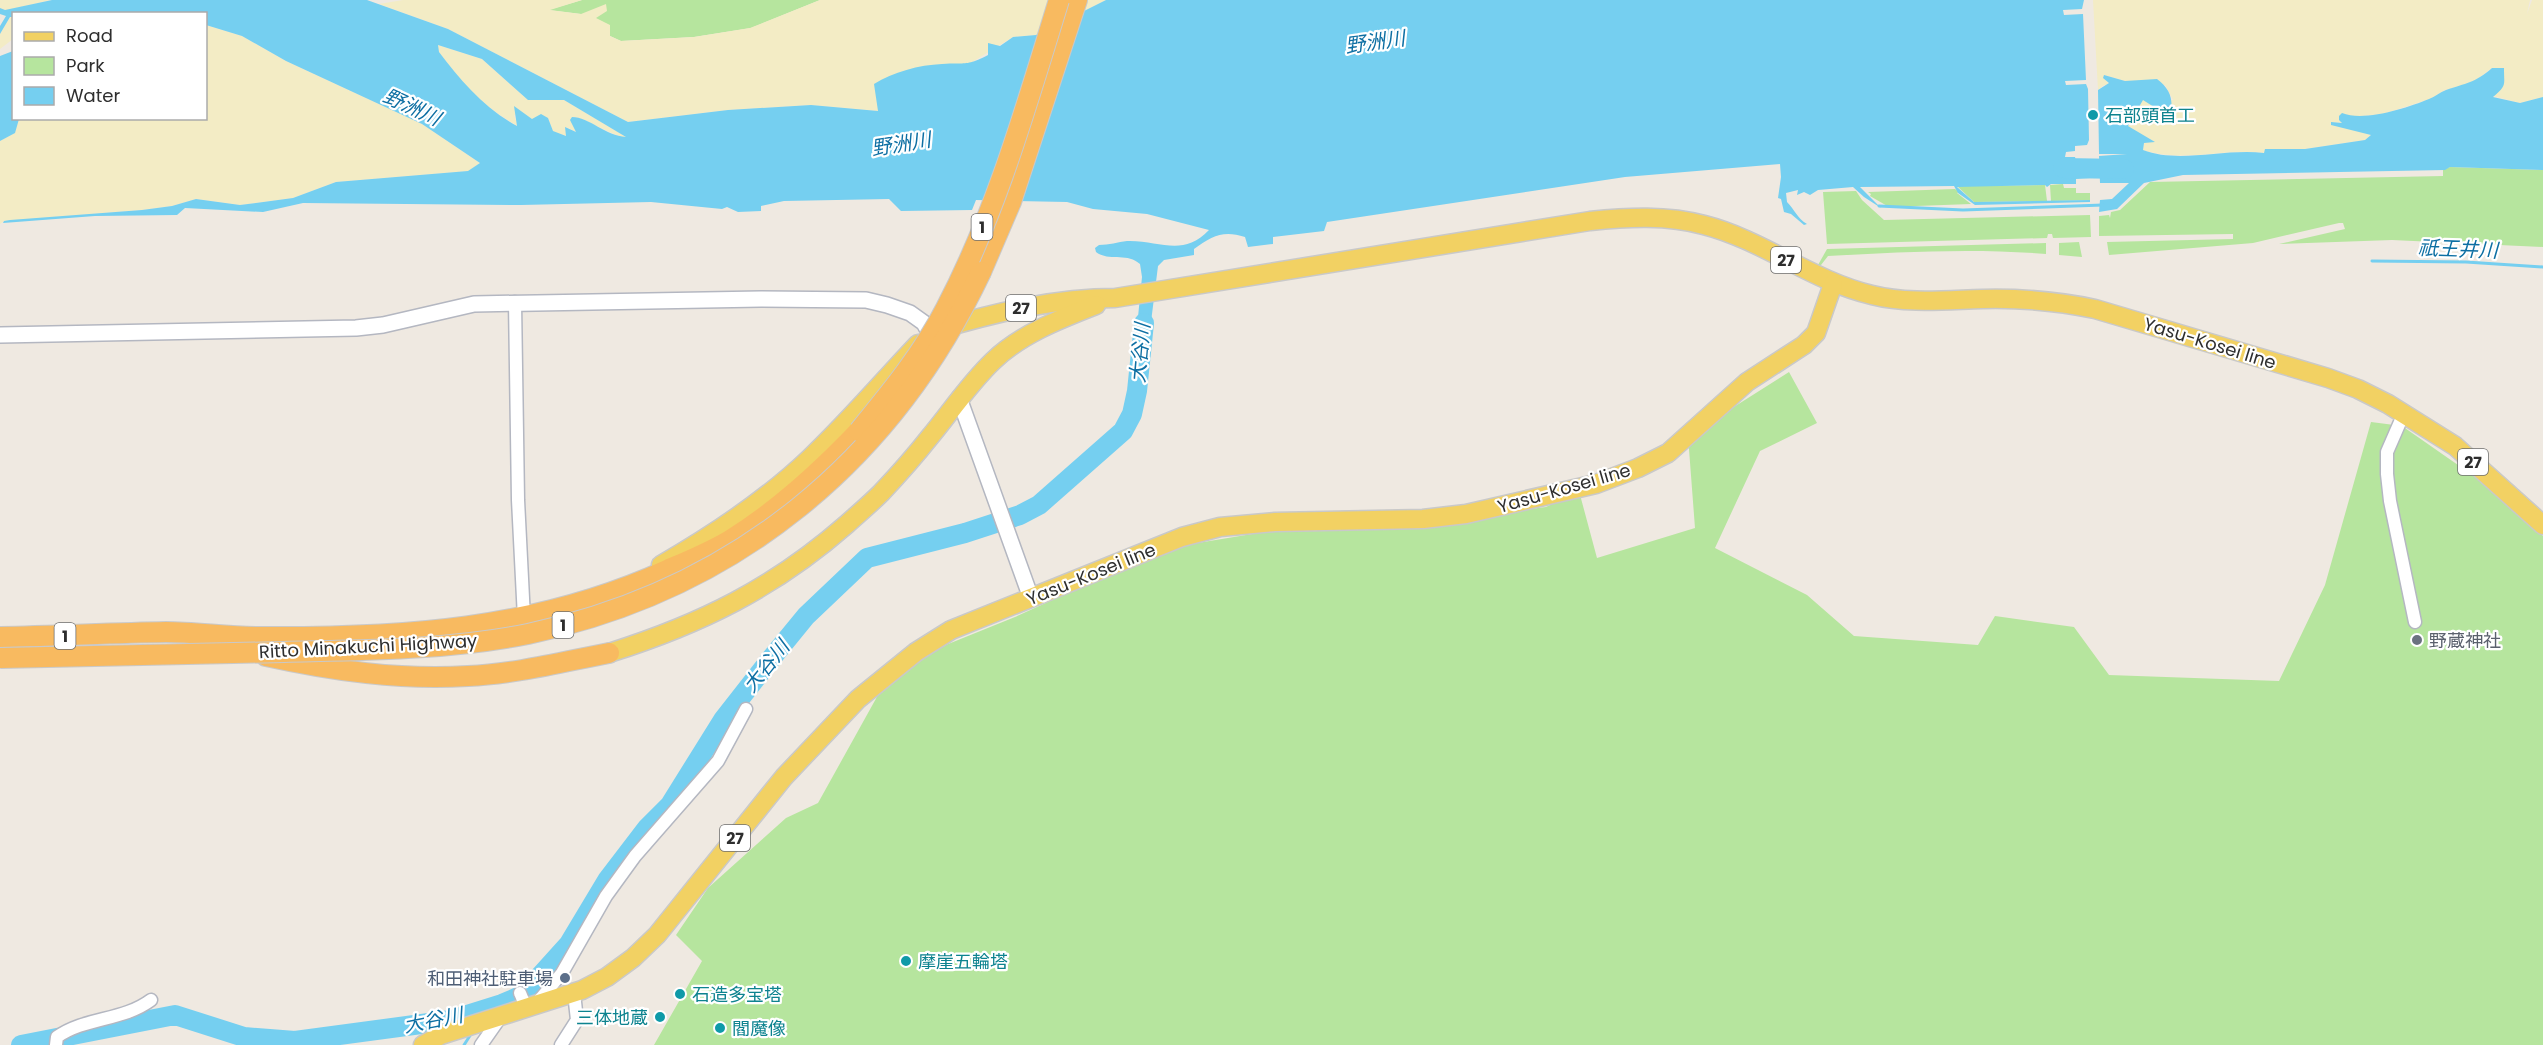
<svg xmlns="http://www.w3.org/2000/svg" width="2543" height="1045" font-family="Poppins,'Noto Sans JP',sans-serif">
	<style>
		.green { fill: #b6e59e }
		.sand { fill: #f3ecc5 }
		.water { fill: #75cff0; fill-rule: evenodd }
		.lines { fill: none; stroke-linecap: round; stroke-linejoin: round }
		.stream { stroke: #75cff0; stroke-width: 3 }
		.river { stroke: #75cff0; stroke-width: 20 }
		.minor-casing { stroke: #b4b7c1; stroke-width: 15 }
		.tertiary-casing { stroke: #b4b7c1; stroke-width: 18 }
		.primary-casing { stroke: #c9c9c9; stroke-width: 21 }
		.trunk-casing { stroke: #c9c9c9; stroke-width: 22 }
		.minor { stroke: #fff; stroke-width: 12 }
		.tertiary { stroke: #fff; stroke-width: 15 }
		.primary { stroke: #f2d163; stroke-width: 18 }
		.trunk { stroke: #f8ba60; stroke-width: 20 }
		.trunk-bridge-casing { stroke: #c9c9c9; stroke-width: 22; stroke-linecap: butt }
		.trunk-bridge { stroke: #f8ba60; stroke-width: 20 }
		.culture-dot { fill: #0f9aa8; stroke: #fff; stroke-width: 2 }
		.worship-dot { fill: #6b7280; stroke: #fff; stroke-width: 2 }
		.service-dot { fill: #5c6f8a; stroke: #fff; stroke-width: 2 }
		.labels { text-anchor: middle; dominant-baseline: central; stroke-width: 4.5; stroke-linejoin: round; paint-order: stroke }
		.shield { fill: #fff; stroke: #6d6d6d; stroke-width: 1.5 }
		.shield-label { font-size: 16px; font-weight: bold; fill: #2e2e2e }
		.culture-label { font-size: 18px; fill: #0d838f; stroke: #fff; text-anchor: start }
		.street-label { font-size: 18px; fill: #2e2e2e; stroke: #fff }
		.worship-label { font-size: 18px; fill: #5b616d; stroke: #fff; text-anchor: start }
		.service-label { font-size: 18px; fill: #4e5e75; stroke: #fff; text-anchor: end }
		.water-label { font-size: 20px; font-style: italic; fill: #0d6fa3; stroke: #fff }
	</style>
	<rect width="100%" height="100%" fill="#efe9e1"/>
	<!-- green -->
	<g class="green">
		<path d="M 582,0 L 820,0 L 751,28 L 694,37 L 621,41 L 610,36 L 581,14 L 548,10 Z"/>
		<path d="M 2450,167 L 2543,170 L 2543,247 L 2392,240 L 2279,244 L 2345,229 L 2343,223 L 2339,223 L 2253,243 L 2109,255 L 2107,242 L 2233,239 L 2233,234 L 2099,236 L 2099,216 L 2109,215 L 2110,218 L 2111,212 L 2120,210 L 2150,182 L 2443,176 L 2443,170 Z"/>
		<path d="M 2063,184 L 2064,188 L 2076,188 L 2076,193 L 2090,193 L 2090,200 L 2051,201 L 2050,185 Z"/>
		<path d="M 2045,185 L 2047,201 L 1974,202 L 1957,186 Z"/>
		<path d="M 1955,189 L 1959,192 L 1957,193 L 1971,204 L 1889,207 L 1870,196 L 1871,194 L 1868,192 Z"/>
		<path d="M 1856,191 L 1862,200 L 1884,220 L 2090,215 L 2091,237 L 2053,238 L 2052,234 L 2048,234 L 2047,238 L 1827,244 L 1823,192 Z"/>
		<path d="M 2079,242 L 2082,257 L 2059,255 L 2059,243 Z"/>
		<path d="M 2046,243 L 2046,254 C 1973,248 1901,252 1828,256 L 1821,265 L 1818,265 L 1827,249 Z"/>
		<path d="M 1789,372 L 1817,423 L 1760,451 L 1715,548 L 1807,595 L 1854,636 L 1978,645 L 1995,616 L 2074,627 L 2109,675 L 2279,681 L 2325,585 L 2371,422 L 2402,426 L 2481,481 L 2543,536 L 2543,1045 L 654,1045 L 702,961 L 676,935 L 708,888 L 786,818 L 818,803 L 883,686 L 916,657 L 1015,617 L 1167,548 L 1320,523 L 1415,523 L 1546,507 L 1579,491 L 1597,558 L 1695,528 L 1688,436 Z"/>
	</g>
	<!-- sand -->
	<g class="sand">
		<path d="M 0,0 L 50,0 L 5,11 L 0,8 Z"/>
		<path d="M 403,0 L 582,0 L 550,10 L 581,14 L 606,4 L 607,11 L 596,18 L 610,25 L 610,36 L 621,41 L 694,37 L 750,28 L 820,0 L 1106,0 L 1036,35 L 1013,37 L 969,64 L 941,64 L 878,111 L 811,105 L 728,110 L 628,122 L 448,29 L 379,4 Z"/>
		<path d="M 2093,0 L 2530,0 L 2527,14 L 2532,0 L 2543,0 L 2543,97 L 2520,103 L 2493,96 L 2504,73 L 2504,68 L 2492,68 L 2472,83 L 2445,90 L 2430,99 L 2383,114 L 2351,117 L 2344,123 L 2331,122 L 2371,135 L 2365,140 L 2305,149 L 2265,149 L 2265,153 C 2224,148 2182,163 2143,150 L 2144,143 L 2153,141 L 2127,127 L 2143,100 L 2173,100 L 2165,85 L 2125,81 L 2104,75 L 2109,85 L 2104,85 L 2098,90 Z"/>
		<path d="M 10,17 L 13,17 L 13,39 L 0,49 L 0,34 Z"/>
		<path d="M 206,25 L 242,36 L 286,61 L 422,124 L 480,163 L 469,171 L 336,182 L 293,198 L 240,205 L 196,199 L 172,206 L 142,210 L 4,221 L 0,224 L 0,141 L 14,133 L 19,119 L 206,118 Z"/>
		<path d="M 438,45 L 482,59 L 528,100 L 564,100 L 628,138 C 608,135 586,117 572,117 L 577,132 L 565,127 L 567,136 L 553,132 L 548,118 L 532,119 L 514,115 L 518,126 C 484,108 461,82 439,52 Z"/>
	</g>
	<!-- water -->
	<g class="water">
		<path d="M 52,0 L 367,0 L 448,29 L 628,122 L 728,110 L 811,105 L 878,111 L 874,84 C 893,72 919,65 942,64 C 965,62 965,67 988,55 L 988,43 L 1000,46 L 1013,37 L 1036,35 L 1106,0 L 2084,0 L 2082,9 L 2063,10 L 2064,15 L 2083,14 L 2086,80 L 2065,81 L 2066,85 L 2086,84 L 2088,89 L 2089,140 L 2087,145 L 2075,146 L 2075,151 L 2066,152 L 2065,157 L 2075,157 L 2076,161 L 2089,161 L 2090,178 L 2076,179 L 2076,184 L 2051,184 L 2047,187 L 2045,185 L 1957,187 L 1974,202 L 2090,200 L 2090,202 L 1975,205 L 1958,193 L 1954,186 L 1860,187 L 1881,208 L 1864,197 L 1853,187 L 1818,190 L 1810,195 L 1804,192 L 1797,195 L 1798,190 L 1786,193 L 1787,202 C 1795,210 1797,218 1807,224 L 1804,225 L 1791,214 L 1784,212 L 1781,199 L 1778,198 L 1781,177 L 1780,164 L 1625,177 L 1327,222 L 1324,231 L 1273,237 L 1273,244 L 1248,247 L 1245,237 C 1223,230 1212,236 1194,249 L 1194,255 L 1164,260 L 1158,266 L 1149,338 L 1145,338 L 1144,348 L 1138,348 L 1139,338 L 1136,337 L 1142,277 L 1140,264 C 1127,252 1109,262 1096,252 L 1095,248 L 1099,245 C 1109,245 1118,242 1127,241 C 1160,240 1182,258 1209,230 L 1147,214 L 1093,209 L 1067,202 L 976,200 L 972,210 L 901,211 L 889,199 L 784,201 L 761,206 L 761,211 L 738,212 L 727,207 L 722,209 L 651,202 L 521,205 L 303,203 L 263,212 L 185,208 L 177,215 L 95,216 L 3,223 L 4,221 L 10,220 L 142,210 L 172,206 L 196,199 L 240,205 L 293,198 L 336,182 L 468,171 L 480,163 L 422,124 L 286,61 L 242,36 L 206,25 L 206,14 L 14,14 L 13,17 L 10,17 L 0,34 L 0,26 L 6,16 L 0,14 L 0,8 L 5,10 ZM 438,45 L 482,59 L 528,100 L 564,100 L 626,137 C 606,136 589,117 572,117 L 570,120 L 576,132 L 565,127 L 566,136 L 553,131 L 548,118 L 541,114 L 532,119 L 514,106 L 517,126 C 484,108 461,81 439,52 Z"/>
		<path d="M 13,51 L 14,118 L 19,119 L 15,133 L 0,141 L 0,56 Z"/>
		<path d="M 2492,68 L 2504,68 C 2504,86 2507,85 2493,97 L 2520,103 L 2543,97 L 2543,170 L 2450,167 L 2445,170 L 2183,175 L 2144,183 L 2117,209 L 2099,212 L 2100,200 L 2112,199 L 2129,183 L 2100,183 L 2099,156 L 2127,154 L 2099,154 L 2098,90 L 2109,83 L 2103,78 L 2104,75 L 2125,81 L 2157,79 C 2170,89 2173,98 2171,114 L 2165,114 L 2143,100 L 2128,126 L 2155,142 L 2144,143 L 2143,150 C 2179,164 2225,148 2264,153 L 2265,149 L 2305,149 L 2365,140 L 2371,135 L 2331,125 L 2331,122 L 2342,123 L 2339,120 L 2339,116 L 2342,113 C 2364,122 2407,108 2429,99 C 2435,97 2440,92 2446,90 C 2466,83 2475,83 2492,68 Z"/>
	</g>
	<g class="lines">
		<!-- stream -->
		<g class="stream">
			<path d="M 1879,206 L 1963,210 L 2103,205"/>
			<path d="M 2372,261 L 2466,262 L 2543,267"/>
			<path d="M 464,1045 L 471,1034"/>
		</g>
		<!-- river -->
		<g class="river">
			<path d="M 2063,168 L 2124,169"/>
			<path d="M 21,1045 L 175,1015 L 244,1037 L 295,1041 L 451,1020 L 502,1004 L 523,995 L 569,944 L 608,879 L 647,828 L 670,805 L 723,720 L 770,660 L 806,616 L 867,558 L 965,533 L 1020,515 L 1039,505 L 1123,431 L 1132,414 L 1137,391 L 1144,323"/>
		</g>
		<!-- minor casing -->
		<g class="minor-casing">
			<g id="minor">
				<path d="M 515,302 L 518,500 L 524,618"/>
				<path d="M 2404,413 L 2387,452 L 2387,474 L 2390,501 L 2415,622"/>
				<path d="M 520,993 L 526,1007"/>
				<path d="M 536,1004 L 562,973 L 606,896 L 635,856 L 718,761 L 746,709"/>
				<path d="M 56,1045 L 57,1037 C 85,1017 123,1021 151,1000"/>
				<path d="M 481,1045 L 502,1015"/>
				<path d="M 561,1045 L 577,1020 L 574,993"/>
			</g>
		</g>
		<!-- tertiary casing -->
		<g class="tertiary-casing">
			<g id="tertiary">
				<path d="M 0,335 L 356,328 L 383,325 L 474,304 L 761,299 L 866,300 L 887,305 L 910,313 L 924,323 L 929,332"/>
				<path d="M 959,398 L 1031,598"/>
			</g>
		</g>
		<!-- primary casing -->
		<g class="primary-casing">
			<g id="primary">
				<path d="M 943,328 C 998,312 1056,298 1115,298 L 1590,221 C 1628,217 1667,215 1704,225 C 1763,240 1812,281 1872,295 C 1907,304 1946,300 1982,299 C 2021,298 2057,301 2095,309 L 2328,378 L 2358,389 L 2388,404 L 2455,446 L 2543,525"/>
				<path d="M 661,565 C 713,535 766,500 810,458 C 848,422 882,382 918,344"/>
				<path d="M 609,653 C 701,624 774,588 847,524 C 858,514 870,504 881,493 C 897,476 914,457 929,438 C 950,413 968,385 993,361 C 1021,334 1060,319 1096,305"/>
				<path d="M 423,1045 L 441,1035 L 582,990 L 607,977 L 633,958 L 657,935 L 784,777 L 858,699 L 916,652 L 951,630 L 1182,537 L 1220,527 L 1275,522 L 1423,519 L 1466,514 L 1596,484 L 1638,468 L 1668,453 L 1747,382 L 1804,345 L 1816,333 L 1833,284"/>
			</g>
		</g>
		<!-- trunk casing -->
		<g class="trunk-casing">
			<g id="trunk">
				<path d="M 981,272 L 1011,202 L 1077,0"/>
				<path d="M 0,637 C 55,636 111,633 166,632 C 196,632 227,637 258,637 C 401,638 535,630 667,570 C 688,561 710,552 730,540 C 777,511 821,471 859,431"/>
				<path d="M 266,656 C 334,671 399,680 468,676 C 515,674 562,662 609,653"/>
			</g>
		</g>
		<!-- minor -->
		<use href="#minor" class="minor"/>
		<!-- tertiary -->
		<use href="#tertiary" class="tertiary"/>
		<!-- primary -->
		<use href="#primary" class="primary"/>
		<!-- trunk -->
		<use href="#trunk" class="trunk"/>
		<!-- trunk-bridge casing -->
		<g class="trunk-bridge-casing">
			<g id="trunk-bridge">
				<path d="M 859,431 C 891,392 923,353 946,308 C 997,211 1027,103 1059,0"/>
				<path d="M 0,658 C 95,656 189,654 284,652 C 364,650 449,650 528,634 C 735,590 891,462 981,272"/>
			</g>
		</g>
		<!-- trunk-bridge -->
		<use href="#trunk-bridge" class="trunk-bridge"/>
	</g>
	<!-- markers -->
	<g class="culture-dot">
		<circle cx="2093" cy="115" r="6"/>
		<circle cx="906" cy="961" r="6"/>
		<circle cx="680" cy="994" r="6"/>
		<circle cx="660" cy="1017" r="6"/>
		<circle cx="720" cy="1028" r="6"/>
	</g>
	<circle class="worship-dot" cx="2417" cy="640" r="6"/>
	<circle class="service-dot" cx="565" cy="978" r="6"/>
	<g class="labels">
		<!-- shield labels -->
		<g class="shield">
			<rect x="971.5" y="214" width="21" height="26" rx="4.5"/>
			<rect x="1771" y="247" width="30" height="26" rx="4.5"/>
			<rect x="1006" y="295" width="30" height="26" rx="4.5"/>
			<rect x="2458" y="449" width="30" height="26" rx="4.5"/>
			<rect x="552.5" y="612" width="21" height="26" rx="4.5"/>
			<rect x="54.5" y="623" width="21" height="26" rx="4.5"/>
			<rect x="720" y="825" width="30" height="26" rx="4.5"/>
		</g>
		<g class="shield-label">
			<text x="982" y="227">1</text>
			<text x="1786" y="260">27</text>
			<text x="1021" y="308">27</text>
			<text x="2473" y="462">27</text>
			<text x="563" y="625">1</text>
			<text x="65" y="636">1</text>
			<text x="735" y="838">27</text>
		</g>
		<!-- culture labels -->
		<g class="culture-label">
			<text x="2105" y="115">石部頭首工</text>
			<text x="918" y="961">摩崖五輪塔</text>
			<text x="692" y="994">石造多宝塔</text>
			<text x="648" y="1017" text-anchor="end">三体地蔵</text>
			<text x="732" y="1028">閻魔像</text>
		</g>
		<!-- street labels -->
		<g class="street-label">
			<text transform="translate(2210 343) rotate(17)">Yasu-Kosei line</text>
			<text transform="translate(1564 488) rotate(-16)">Yasu-Kosei line</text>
			<text transform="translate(1091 574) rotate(-22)">Yasu-Kosei line</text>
			<text transform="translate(368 646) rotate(-3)">Ritto Minakuchi Highway</text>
		</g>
		<!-- worship labels -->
		<g class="worship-label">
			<text x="2429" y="640">野蔵神社</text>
		</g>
		<!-- service labels -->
		<g class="service-label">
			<text x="553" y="978">和田神社駐車場</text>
		</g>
		<!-- water labels -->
		<g class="water-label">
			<text transform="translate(1375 42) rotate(-8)">野洲川</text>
			<text transform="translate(412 107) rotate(25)">野洲川</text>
			<text transform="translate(901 144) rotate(-9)">野洲川</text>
			<text transform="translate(2458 249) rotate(2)">祇王井川</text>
			<text transform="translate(1140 353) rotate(-85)">大谷川</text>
			<text transform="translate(766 666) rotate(-51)">大谷川</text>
			<text transform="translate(433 1020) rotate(-11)">大谷川</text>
		</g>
	</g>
	<!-- legend -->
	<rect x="12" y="12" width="195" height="108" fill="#ffffff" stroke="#ababab" stroke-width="1.5"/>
	<rect x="24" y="32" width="30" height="9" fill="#f2d163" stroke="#ababab" stroke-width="1.5"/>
	<text x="66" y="42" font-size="18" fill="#2e2e2e">Road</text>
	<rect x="24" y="57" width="30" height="18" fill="#b6e59e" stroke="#ababab" stroke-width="1.5"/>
	<text x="66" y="72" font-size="18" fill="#2e2e2e">Park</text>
	<rect x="24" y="87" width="30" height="18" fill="#75cff0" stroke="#ababab" stroke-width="1.5"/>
	<text x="66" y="102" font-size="18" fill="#2e2e2e">Water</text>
</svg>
